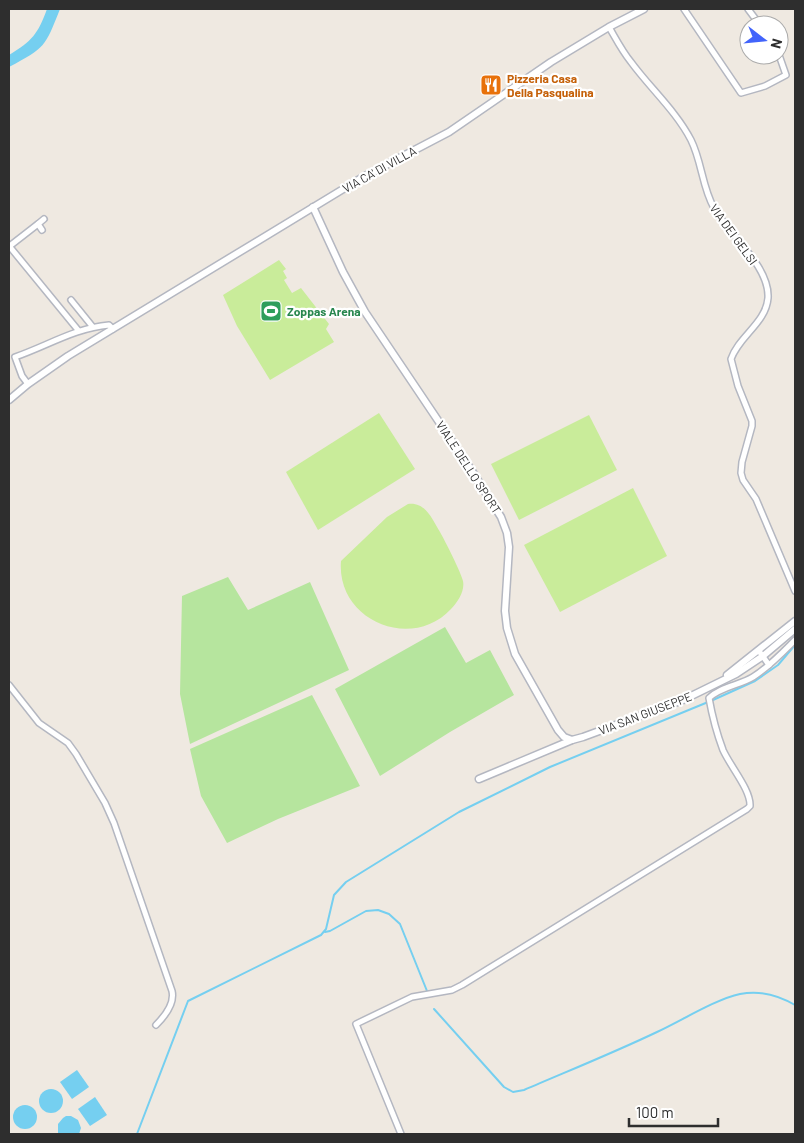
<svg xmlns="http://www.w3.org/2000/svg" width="804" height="1143" font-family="Barlow,sans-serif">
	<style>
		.green { fill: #b6e59e }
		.pitch { fill: #c9ec9a }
		.water { fill: #75cff0 }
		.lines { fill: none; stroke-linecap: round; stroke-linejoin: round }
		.stream { stroke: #75cff0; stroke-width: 2 }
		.minor-casing { stroke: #b4b7c1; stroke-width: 8 }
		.tertiary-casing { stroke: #b4b7c1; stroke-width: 9 }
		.minor { stroke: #fff; stroke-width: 5 }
		.tertiary { stroke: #fff; stroke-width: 6 }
		.labels { text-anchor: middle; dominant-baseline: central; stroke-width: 4.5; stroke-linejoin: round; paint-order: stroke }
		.food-label { font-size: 12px; font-weight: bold; fill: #c56008; stroke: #fff; text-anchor: start }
		.street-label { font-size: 12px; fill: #2e2e2e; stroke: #fff }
		.leisure-label { font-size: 12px; font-weight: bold; fill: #27864d; stroke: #fff; text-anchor: start }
	</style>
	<rect width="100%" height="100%" fill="#efe9e1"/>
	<!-- green -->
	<g class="green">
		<path d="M 228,577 L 248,610 L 310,582 L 349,670 L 190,744 L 180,694 L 182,596 Z"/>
		<path d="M 445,627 L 466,663 L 490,650 L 514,695 L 450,732 L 380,776 L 335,689 Z"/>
		<path d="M 312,695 L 360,786 L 278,819 L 227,843 L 201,796 L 190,749 Z"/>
	</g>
	<!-- pitch -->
	<g class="pitch">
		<path d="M 279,260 L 286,269 L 283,271 L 287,278 L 284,280 L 292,293 L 301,288 L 329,324 L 326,329 L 334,342 L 270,380 L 237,326 L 223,295 Z"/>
		<path d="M 379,413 L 415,469 L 318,530 L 286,472 Z"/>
		<path d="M 589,415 L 617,470 L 519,520 L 491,464 Z"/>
		<path d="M 633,488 L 667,556 L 560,612 L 524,545 Z"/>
		<path d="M 408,504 C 426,502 432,519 440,532 C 445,541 461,572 463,581 C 465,591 458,602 451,609 C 411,652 336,620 341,561 L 387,517 Z"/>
	</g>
	<!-- water -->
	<g class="water">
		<path d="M 47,9 L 60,9 C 45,47 45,48 9,67 L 9,55 C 32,41 38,34 47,9 Z"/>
		<path d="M 77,1070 L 89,1087 L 72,1099 L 60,1082 Z"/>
		<circle cx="51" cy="1101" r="12"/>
		<path d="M 95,1097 L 107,1115 L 90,1126 L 78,1109 Z"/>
		<circle cx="25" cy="1117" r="12"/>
		<path d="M 66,1116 L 71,1116 L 78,1120 L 81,1128 L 79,1134 L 58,1133 L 58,1124 L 63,1118 Z"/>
	</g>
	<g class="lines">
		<!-- stream -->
		<g class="stream">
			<path d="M 325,932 L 330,931 L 366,911 L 378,910 L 389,914 L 400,924 L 427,991"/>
			<path d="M 434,1009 L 504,1087 L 513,1092 L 524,1090 C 568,1071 613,1053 657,1032 C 681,1021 716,999 740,994 C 760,990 778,995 795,1005"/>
			<path d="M 137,1134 L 188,1001 L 321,935 L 326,929 L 334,895 L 346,882 L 459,812 L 550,767 L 713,700 L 755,681 L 778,665 L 795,645"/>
		</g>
		<!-- minor casing -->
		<g class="minor-casing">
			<g id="minor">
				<path d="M 684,9 L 741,93 L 765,86 L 786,75 L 779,55"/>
				<path d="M 748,9 L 760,25"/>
				<path d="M 609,27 C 616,39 622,51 631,62 C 650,88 676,111 691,140 C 702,162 702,187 714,208 C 728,234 770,266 768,298 C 766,323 739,336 731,359 L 738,386 L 752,421 L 752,426 L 742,462 L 741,473 L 743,480 L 756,499 L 795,591"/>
				<path d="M 38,224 L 44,219"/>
				<path d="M 42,230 L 38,224 L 11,245 L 10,247 L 78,330"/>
				<path d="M 71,300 L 92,326"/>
				<path d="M 28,384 L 22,376 L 15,357 C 47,346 75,328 109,325 L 113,329"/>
				<path d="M 759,651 L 769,665"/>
				<path d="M 9,685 L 39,723 L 68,743 L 76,754 L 105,803 L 114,823 L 172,991 C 175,1004 165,1016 156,1025"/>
				<path d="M 401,1134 L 356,1024 L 412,997 L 452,990 L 462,985 L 747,809 L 750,806 C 751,790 730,766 723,750 C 717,734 712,715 709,698 C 720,687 740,685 753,677 C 769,667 782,653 795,640"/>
			</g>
		</g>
		<!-- tertiary casing -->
		<g class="tertiary-casing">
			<g id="tertiary">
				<path d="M 313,207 L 343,272 L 365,312 L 472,471 L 501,517 L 507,533 L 509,547 L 505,611 L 507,628 L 515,654 L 558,730 L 564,737 L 572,740"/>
				<path d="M 9,400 L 28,384 L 68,356 L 363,177 L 449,132 L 551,62 L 609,27 L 644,9"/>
				<path d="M 727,675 L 795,621"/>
				<path d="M 479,779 L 572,740 L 583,737 L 683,700 L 736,674 L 763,656 L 795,629"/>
			</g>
		</g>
		<!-- minor -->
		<use href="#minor" class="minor"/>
		<!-- tertiary -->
		<use href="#tertiary" class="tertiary"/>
	</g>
	<!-- icons -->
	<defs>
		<g id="restaurant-square" transform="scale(1.125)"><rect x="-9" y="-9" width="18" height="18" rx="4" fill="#e8710a" stroke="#fff"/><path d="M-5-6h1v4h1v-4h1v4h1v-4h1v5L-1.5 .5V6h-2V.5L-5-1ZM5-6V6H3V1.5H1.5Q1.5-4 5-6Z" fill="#fff"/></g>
		<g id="stadium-square" transform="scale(1.125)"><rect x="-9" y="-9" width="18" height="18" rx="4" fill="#2e9e5b" stroke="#fff"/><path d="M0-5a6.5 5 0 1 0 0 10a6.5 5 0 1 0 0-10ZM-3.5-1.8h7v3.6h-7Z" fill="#fff"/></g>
	</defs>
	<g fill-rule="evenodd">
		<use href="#restaurant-square" x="491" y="85"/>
		<use href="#stadium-square" x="271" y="311"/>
	</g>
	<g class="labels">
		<!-- food labels -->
		<g class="food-label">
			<text x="507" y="78">Pizzeria Casa<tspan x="507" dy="14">Della Pasqualina</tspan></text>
		</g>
		<!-- street labels -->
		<g class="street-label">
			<text transform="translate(379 169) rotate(-29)">VIA CA' DI VILLA</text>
			<text transform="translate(734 234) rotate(54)">VIA DEI GELSI</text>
			<text transform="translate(469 467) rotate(57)">VIALE DELLO SPORT</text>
			<text transform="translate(645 713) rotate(-21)">VIA SAN GIUSEPPE</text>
		</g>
		<!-- leisure labels -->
		<g class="leisure-label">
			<text x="287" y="311">Zoppas Arena</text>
		</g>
	</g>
	<!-- border -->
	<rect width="804" height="1143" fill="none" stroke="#2e2e2e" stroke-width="20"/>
	<!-- north arrow -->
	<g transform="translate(764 40) rotate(106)"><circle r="24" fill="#ffffff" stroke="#ababab"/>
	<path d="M0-4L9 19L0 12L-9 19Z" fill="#4264fb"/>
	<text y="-8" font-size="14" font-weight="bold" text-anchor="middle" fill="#2e2e2e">N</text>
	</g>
	<!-- scale -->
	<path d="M629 1118v8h89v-8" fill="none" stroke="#2e2e2e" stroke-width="2.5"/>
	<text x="636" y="1118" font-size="15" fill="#2e2e2e" stroke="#ffffff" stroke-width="4" paint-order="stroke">100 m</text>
</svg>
